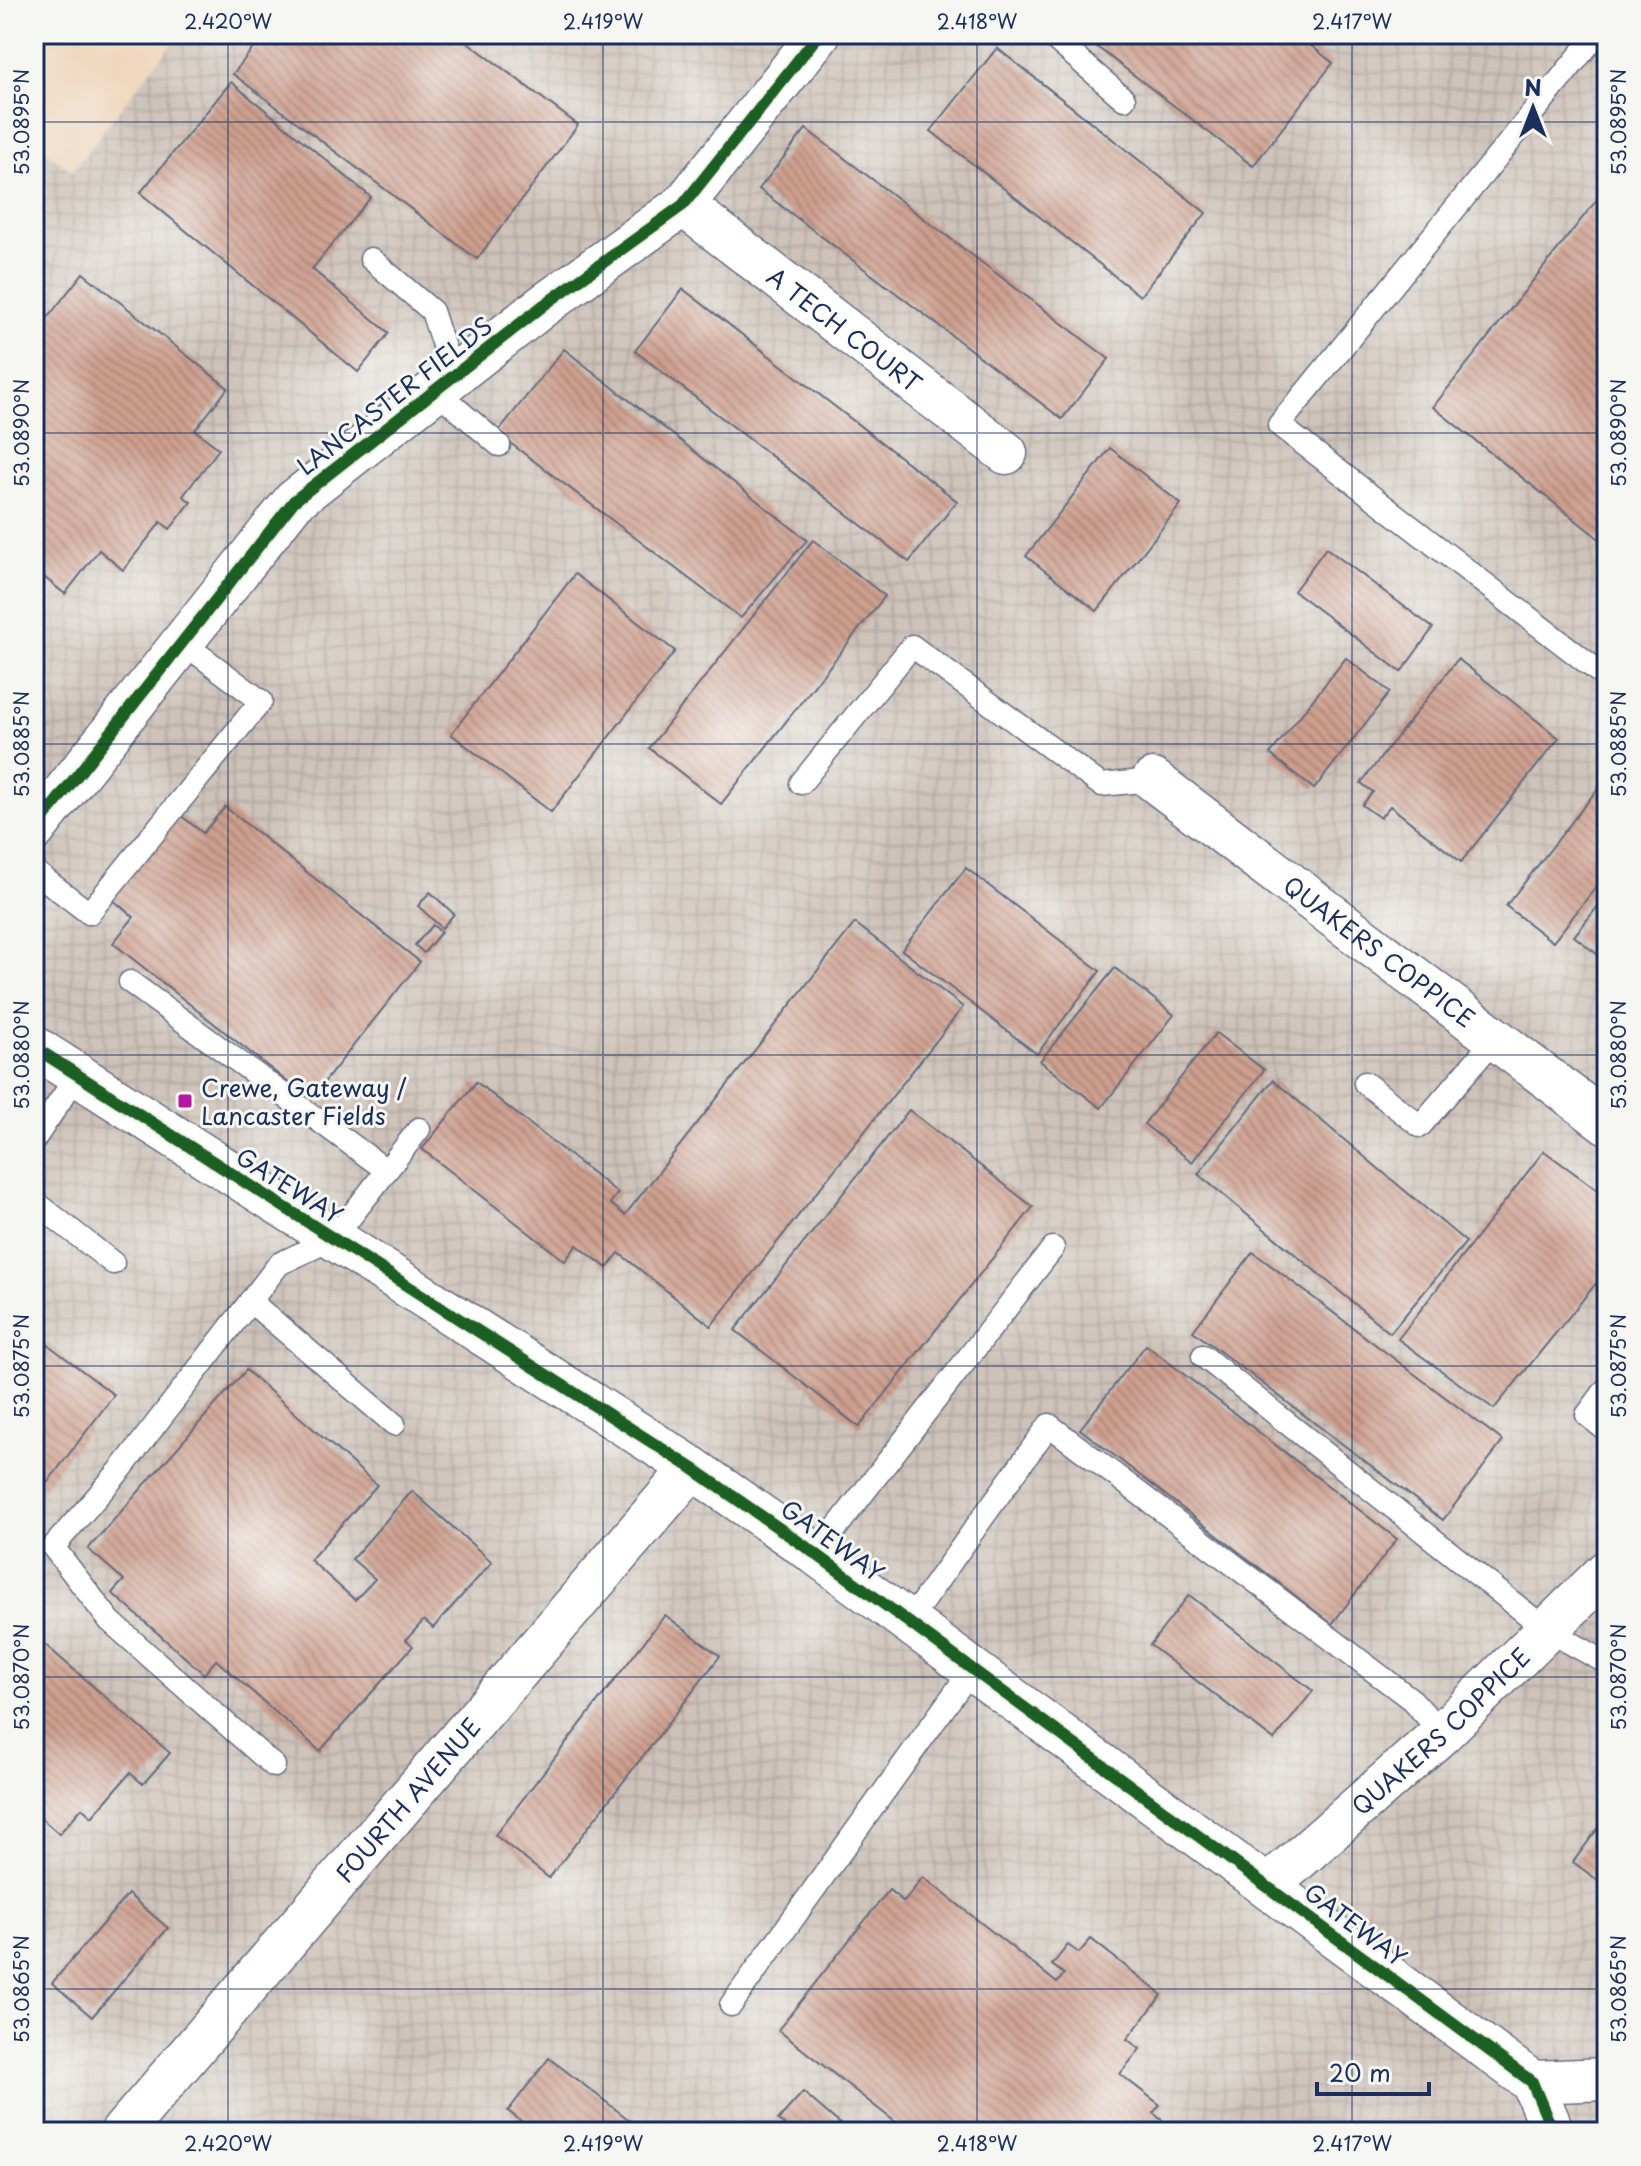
<svg xmlns="http://www.w3.org/2000/svg" width="1641" height="2166" font-family="'Playpen Sans',sans-serif">
	<style>
		.built { fill: #f0d6bc }
		.industrial { fill: url(#industrial-grid) }
		.building { fill: url(#building-back-hatch) }
		.lines { fill: none; stroke-linecap: round; stroke-linejoin: round }
		.lane-casing { stroke: #656c7f; stroke-width: 25 }
		.street-casing { stroke: #656c7f; stroke-width: 45 }
		.lane { stroke: #fff; stroke-width: 22 }
		.street { stroke: #fff; stroke-width: 42 }
		.cycleway-casing { stroke: #f6f6f2; stroke-width: 17 }
		.cycleway { stroke: #1b5e20; stroke-width: 12 }
		.ticks { fill: none; stroke: #1b2f5e; stroke-width: 2; stroke-opacity: 0.45 }
		.poi-dot { fill: #b5179e; stroke: #f6f6f2; stroke-width: 3 }
		.labels { text-anchor: middle; dominant-baseline: central; stroke-width: 6; stroke-linejoin: round; paint-order: stroke }
		.street-label { font-size: 24px; fill: #1b2f5e; stroke: #f6f6f2 }
		.poi-label { font-size: 24px; fill: #1b2f5e; stroke: #f6f6f2; text-anchor: start }
		.neatline { fill: none; stroke: #1b2f5e; stroke-width: 3 }
		.ticks-label { font-size: 20px; text-anchor: middle; fill: #1b2f5e }
	</style>
	<defs>
		<pattern id="industrial-grid" width="8" height="8" patternUnits="userSpaceOnUse" patternTransform="scale(2)"><rect width="8" height="8" fill="#cec2b9"/><path d="M0 4h8M4 0v8" fill="none" stroke="#b0a7a1"/></pattern>
		<pattern id="building-back-hatch" width="6" height="6" patternUnits="userSpaceOnUse" patternTransform="scale(2)"><rect width="6" height="6" fill="#ce9f8e"/><path d="M-1 5l2 2M0 0l6 6M5-1l2 2" fill="none" stroke="#a68277"/></pattern>
	</defs>
	<rect width="100%" height="100%" fill="#f6f6f2"/>
	<filter id="ink" filterUnits="userSpaceOnUse"><feTurbulence type="fractalNoise" baseFrequency=".0125" numOctaves="2"/><feDisplacementMap in="SourceGraphic" scale="16" xChannelSelector="R" yChannelSelector="G"/><feConvolveMatrix kernelMatrix="1 2 1 2 8 2 1 2 1" color-interpolation-filters="sRGB"/></filter>
	<filter id="wash" filterUnits="userSpaceOnUse"><feTurbulence type="fractalNoise" baseFrequency=".006" numOctaves="4" result="noise"/><feDisplacementMap in="SourceGraphic" scale="32" xChannelSelector="R" yChannelSelector="G"/><feGaussianBlur stdDeviation="1.8" result="paint"/><feColorMatrix in="noise" values="0 0 0 0 0 0 0 0 0 0 0 0 0 0 0 0 0 1.4 0 .05"/><feComposite in="paint" operator="in"/></filter>
	<g filter="url(#wash)">
		<rect width="100%" height="100%" fill="#eedebd"/>
		<!-- built -->
		<path class="built" d="M 34,34 L 179,34 L 72,171 L 34,143 Z"/>
		<!-- industrial -->
		<path class="industrial" d="M 179,34 L 1607,34 L 1607,2132 L 34,2132 L 34,143 L 72,171 Z"/>
		<g id="blocks">
			<!-- building -->
			<g class="building">
				<path d="M 264,34 L 457,34 L 578,125 L 477,259 L 233,74 Z"/>
				<path d="M 1080,34 L 1296,34 L 1333,63 L 1253,166 Z"/>
				<path d="M 997,48 L 1206,213 L 1140,296 L 931,131 Z"/>
				<path d="M 231,82 L 371,197 L 312,269 L 389,333 L 358,372 L 140,193 Z"/>
				<path d="M 806,129 L 1109,359 L 1062,419 L 759,189 Z"/>
				<path d="M 1607,187 L 1607,545 L 1433,407 Z"/>
				<path d="M 83,273 L 228,388 L 195,430 L 219,449 L 183,496 L 191,502 L 170,529 L 161,522 L 123,570 L 99,550 L 65,594 L 34,569 L 34,335 Z"/>
				<path d="M 683,289 L 957,501 L 909,562 L 635,351 Z"/>
				<path d="M 564,349 L 807,540 L 741,618 L 497,433 Z"/>
				<path d="M 1110,448 L 1181,504 L 1097,611 L 1026,556 Z"/>
				<path d="M 813,540 L 885,596 L 721,804 L 649,748 Z"/>
				<path d="M 1326,548 L 1433,628 L 1401,672 L 1294,591 Z"/>
				<path d="M 575,574 L 675,651 L 551,812 L 451,734 Z"/>
				<path d="M 1346,658 L 1390,692 L 1314,789 L 1270,754 Z"/>
				<path d="M 1458,659 L 1559,738 L 1461,862 L 1390,806 L 1380,818 L 1362,805 L 1373,792 L 1361,783 Z"/>
				<path d="M 1607,777 L 1607,873 L 1553,942 L 1506,906 Z"/>
				<path d="M 225,807 L 420,962 L 310,1100 L 113,943 L 134,917 L 113,900 L 180,815 L 203,833 Z"/>
				<path d="M 966,868 L 1100,971 L 1037,1054 L 902,950 Z"/>
				<path d="M 430,892 L 454,914 L 442,928 L 418,906 Z"/>
				<path d="M 1607,895 L 1607,962 L 1574,936 Z"/>
				<path d="M 855,923 L 963,1007 L 711,1326 L 619,1253 L 607,1268 L 577,1245 L 565,1261 L 422,1149 L 476,1082 L 618,1193 L 610,1203 L 625,1215 Z"/>
				<path d="M 433,925 L 441,932 L 424,953 L 415,945 Z"/>
				<path d="M 1115,968 L 1174,1015 L 1101,1108 L 1040,1061 Z"/>
				<path d="M 1216,1033 L 1264,1070 L 1192,1162 L 1144,1124 Z"/>
				<path d="M 1273,1080 L 1466,1242 L 1390,1333 L 1198,1174 Z"/>
				<path d="M 909,1110 L 1033,1207 L 859,1427 L 735,1330 Z"/>
				<path d="M 1544,1151 L 1607,1197 L 1607,1270 L 1494,1409 L 1398,1339 Z"/>
				<path d="M 1253,1252 L 1503,1441 L 1443,1520 L 1193,1331 Z"/>
				<path d="M 34,1334 L 114,1395 L 34,1500 Z"/>
				<path d="M 1146,1345 L 1397,1539 L 1332,1624 L 1080,1429 Z"/>
				<path d="M 246,1370 L 377,1485 L 310,1560 L 355,1600 L 375,1579 L 352,1559 L 412,1491 L 492,1562 L 433,1628 L 424,1620 L 406,1640 L 413,1646 L 320,1751 L 216,1660 L 204,1674 L 112,1593 L 124,1580 L 88,1549 Z"/>
				<path d="M 1189,1595 L 1313,1691 L 1274,1740 L 1150,1645 Z"/>
				<path d="M 665,1615 L 720,1656 L 549,1878 L 495,1835 Z"/>
				<path d="M 34,1635 L 170,1753 L 143,1784 L 130,1773 L 92,1817 L 82,1808 L 59,1834 L 34,1812 Z"/>
				<path d="M 1607,1816 L 1607,1887 L 1573,1862 Z"/>
				<path d="M 923,1877 L 1057,1983 L 1064,1974 L 1052,1965 L 1068,1945 L 1079,1953 L 1091,1939 L 1162,1995 L 1127,2039 L 1140,2049 L 1120,2074 L 1160,2105 L 1153,2113 L 1177,2132 L 908,2132 L 778,2030 L 889,1890 L 904,1902 Z"/>
				<path d="M 128,1894 L 168,1928 L 92,2017 L 52,1983 Z"/>
				<path d="M 549,2058 L 645,2132 L 530,2132 L 532,2130 L 508,2111 Z"/>
				<path d="M 803,2092 L 847,2130 L 845,2132 L 778,2132 L 784,2125 L 778,2120 Z"/>
			</g>
		</g>
	</g>
	<g filter="url(#ink)">
		<use href="#blocks" fill-opacity="0" stroke="#656c7f" stroke-width="2"/>
		<g class="lines">
			<!-- lane casing -->
			<g class="lane-casing">
				<g id="lane">
					<path d="M 1049,34 L 1124,99"/>
					<path d="M 1597,34 L 1279,425 L 1607,678"/>
					<path d="M 371,259 L 432,311 L 453,376"/>
					<path d="M 435,390 L 499,445"/>
					<path d="M 801,783 L 912,646 L 1101,785 L 1153,780"/>
					<path d="M 34,871 L 89,913 L 261,701 L 182,642"/>
					<path d="M 130,982 L 386,1170"/>
					<path d="M 1365,1083 L 1420,1126 L 1495,1039"/>
					<path d="M 34,1140 L 76,1077"/>
					<path d="M 34,1201 L 113,1263"/>
					<path d="M 250,1301 L 394,1424"/>
					<path d="M 1203,1356 L 1547,1630 L 1607,1663"/>
					<path d="M 1607,1388 L 1587,1415 L 1607,1431"/>
					<path d="M 816,1554 L 1053,1248"/>
					<path d="M 908,1622 L 1049,1425 L 1412,1700 L 1442,1733"/>
					<path d="M 274,1766 L 110,1621 L 53,1547 L 122,1468 L 279,1264 L 334,1238 L 419,1129"/>
					<path d="M 731,2005 L 972,1669"/>
				</g>
			</g>
			<!-- street casing -->
			<g class="street-casing">
				<g id="street">
					<path id="s1" d="M 683,205 L 1006,453"/>
					<path id="s2" d="M 1153,780 L 1607,1123"/>
					<path d="M 34,830 L 294,501 L 544,305 L 683,205 L 819,34"/>
					<path d="M 34,1047 L 692,1468 L 816,1554 L 1532,2082 L 1553,2132"/>
					<path id="s3" d="M 1268,1886 L 1442,1733 L 1607,1571"/>
					<path d="M 1532,2082 L 1607,2079"/>
					<path id="s4" d="M 122,2132 L 692,1468"/>
				</g>
			</g>
			<!-- lane -->
			<use href="#lane" class="lane"/>
			<!-- street -->
			<use href="#street" class="street"/>
			<!-- cycleway casing -->
			<g class="cycleway-casing">
				<g id="cycleway">
					<path d="M 34,830 L 294,501 L 544,305 L 683,205 L 819,34"/>
					<path d="M 34,1047 L 692,1468 L 816,1554 L 1532,2082 L 1553,2132"/>
				</g>
			</g>
			<!-- cycleway -->
			<use href="#cycleway" class="cycleway"/>
		</g>
	</g>
	<!-- ticks -->
	<path class="ticks" d="M 228,34 L 228,2132M 603,34 L 603,2132M 977,34 L 977,2132M 1352,34 L 1352,2132M 34,122 L 1607,122M 34,433 L 1607,433M 34,744 L 1607,744M 34,1055 L 1607,1055M 34,1366 L 1607,1366M 34,1677 L 1607,1677M 34,1989 L 1607,1989"/>
	<!-- markers -->
	<rect class="poi-dot" x="177" y="1093" width="16" height="16" rx="4"/>
	<g class="labels">
		<!-- street labels -->
		<g class="street-label">
			<text stroke="none"><textPath href="#s1" startOffset="204">A TECH COURT</textPath></text>
			<text transform="translate(394 395) rotate(-38)">LANCASTER FIELDS</text>
			<text stroke="none"><textPath href="#s2" startOffset="284">QUAKERS COPPICE</textPath></text>
			<text transform="translate(290 1185) rotate(32)">GATEWAY</text>
			<text transform="translate(833 1540) rotate(36)">GATEWAY</text>
			<text stroke="none"><textPath href="#s3" startOffset="232">QUAKERS COPPICE</textPath></text>
			<text stroke="none"><textPath href="#s4" startOffset="438">FOURTH AVENUE</textPath></text>
			<text transform="translate(1356 1924) rotate(37)">GATEWAY</text>
		</g>
		<!-- poi labels -->
		<g class="poi-label">
			<text x="201" y="1087">Crewe, Gateway /<tspan x="201" dy="28">Lancaster Fields</tspan></text>
		</g>
	</g>
	<!-- margin -->
	<rect width="1641" height="2166" fill="none" stroke="#f6f6f2" stroke-width="88"/>
	<!-- north arrow -->
	<g transform="translate(1533 108)" stroke="#f6f6f2" stroke-width="6" paint-order="stroke">
	<path d="M0-6L14 30L0 20L-14 30Z" fill="#1b2f5e"/>
	<text y="-12" font-size="22" font-weight="bold" text-anchor="middle" fill="#1b2f5e">N</text>
	</g>
	<!-- scale -->
	<path d="M1317 2082v12h112v-12" fill="none" stroke="#1b2f5e" stroke-width="4"/>
	<text x="1329" y="2082" font-size="24" fill="#1b2f5e" stroke="#f6f6f2" stroke-width="6" paint-order="stroke">20 m</text>
	<rect x="44" y="44" width="1553" height="2078" class="neatline"/>
	<g class="ticks-label">
		<text x="228" y="29">2.420°W</text>
		<text x="603" y="29">2.419°W</text>
		<text x="977" y="29">2.418°W</text>
		<text x="1352" y="29">2.417°W</text>
		<text transform="translate(22 122) rotate(-90)" y="7">53.0895°N</text>
		<text transform="translate(1619 122) rotate(-90)" y="7">53.0895°N</text>
		<text transform="translate(22 433) rotate(-90)" y="7">53.0890°N</text>
		<text transform="translate(1619 433) rotate(-90)" y="7">53.0890°N</text>
		<text transform="translate(22 744) rotate(-90)" y="7">53.0885°N</text>
		<text transform="translate(1619 744) rotate(-90)" y="7">53.0885°N</text>
		<text transform="translate(22 1055) rotate(-90)" y="7">53.0880°N</text>
		<text transform="translate(1619 1055) rotate(-90)" y="7">53.0880°N</text>
		<text transform="translate(22 1366) rotate(-90)" y="7">53.0875°N</text>
		<text transform="translate(1619 1366) rotate(-90)" y="7">53.0875°N</text>
		<text transform="translate(22 1677) rotate(-90)" y="7">53.0870°N</text>
		<text transform="translate(1619 1677) rotate(-90)" y="7">53.0870°N</text>
		<text transform="translate(22 1989) rotate(-90)" y="7">53.0865°N</text>
		<text transform="translate(1619 1989) rotate(-90)" y="7">53.0865°N</text>
		<text x="228" y="2151">2.420°W</text>
		<text x="603" y="2151">2.419°W</text>
		<text x="977" y="2151">2.418°W</text>
		<text x="1352" y="2151">2.417°W</text>
	</g>
</svg>
